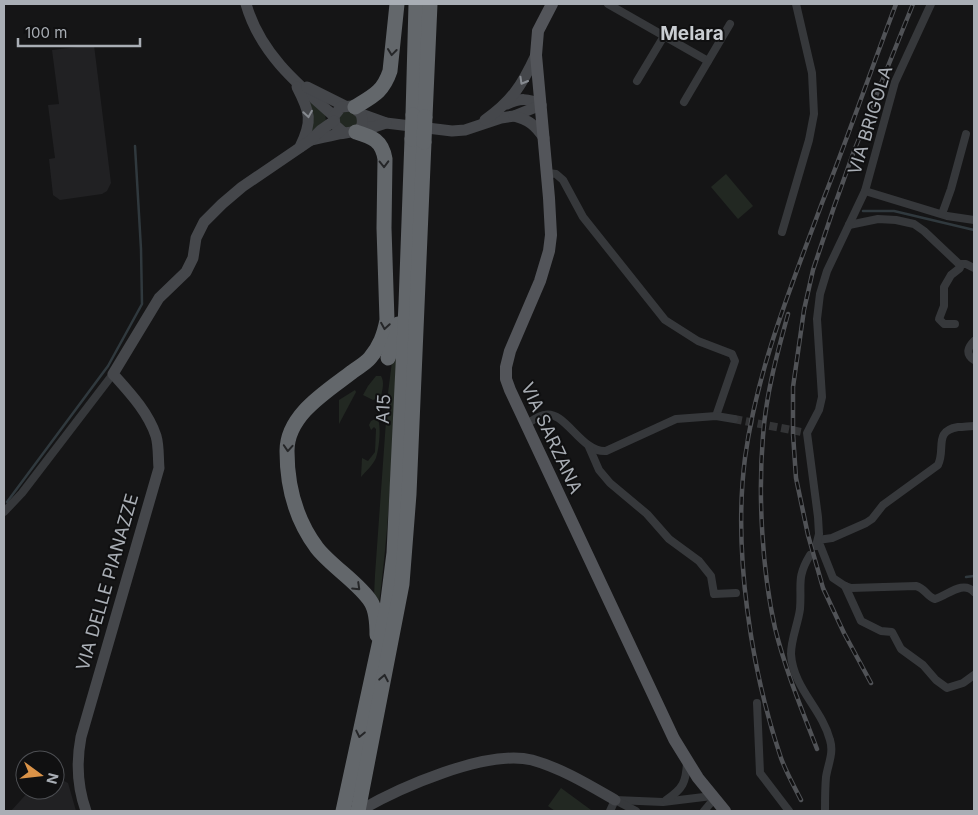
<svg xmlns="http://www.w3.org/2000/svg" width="978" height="815" font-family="Inter,sans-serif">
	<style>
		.built { fill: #212123 }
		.green { fill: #222822 }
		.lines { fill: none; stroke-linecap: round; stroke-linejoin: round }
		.stream { stroke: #30393e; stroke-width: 2.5 }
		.street-tunnel { stroke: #333436; stroke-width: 8; stroke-dasharray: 8 4; stroke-linecap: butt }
		.street { stroke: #36383b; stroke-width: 8 }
		.secondary { stroke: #45474b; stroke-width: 11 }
		.primary { stroke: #53555a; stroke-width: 12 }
		.highway { stroke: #63676b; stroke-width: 15 }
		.rail-casing { stroke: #505256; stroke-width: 4.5 }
		.rail { stroke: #101011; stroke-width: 2.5; stroke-dasharray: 8; stroke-linecap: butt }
		.highway-bridge { stroke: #63676b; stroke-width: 15 }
		.oneway { stroke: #252628 }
		.oneway2 { stroke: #868a90 }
		.labels { text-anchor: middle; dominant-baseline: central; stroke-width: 4; stroke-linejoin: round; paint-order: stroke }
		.street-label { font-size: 18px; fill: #a9aeb5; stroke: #101011 }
		.neighbourhood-label { font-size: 19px; font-weight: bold; fill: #c9cdd2; stroke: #101011 }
	</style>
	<rect width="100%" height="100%" fill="#151516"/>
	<!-- built -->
	<g class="built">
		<path d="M 94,45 L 111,183 L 107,191 L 102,194 L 60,200 L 53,195 L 49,159 L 55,158 L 48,105 L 59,104 L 52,50 Z"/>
		<path d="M 55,780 L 57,782 L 62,780 L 68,783 L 76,811 L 11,811 L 30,790 L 55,790 Z"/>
	</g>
	<!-- green -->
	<g class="green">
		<path d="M 308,100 L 325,114 L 326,121 L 308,137 Z"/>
		<path d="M 348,110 L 356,113 L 358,124 L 351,130 L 341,126 L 339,118 L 342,113 Z"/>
		<path d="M 726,174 L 753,206 L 738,219 L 711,187 Z"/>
		<path d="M 393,354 L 397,354 C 393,437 390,521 379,603 L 374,596 L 375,575 L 388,393 Z"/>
		<path d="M 376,376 L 381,376 C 385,382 382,391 381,397 L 373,400 L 363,395 L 368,386 Z"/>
		<path d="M 355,390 L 356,392 L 339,424 L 339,400 Z"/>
		<path d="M 377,418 C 382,424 379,450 376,458 C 373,465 366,471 361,477 L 362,458 L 368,461 L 375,452 L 376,429 L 374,427 L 371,430 L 369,425 L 371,421 Z"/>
		<path d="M 561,788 L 591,810 L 590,811 L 555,811 L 548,806 Z"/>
	</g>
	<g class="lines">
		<!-- stream -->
		<g class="stream">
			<path d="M 863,211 L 894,211 L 974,230"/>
			<path d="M 7,502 L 108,366 L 142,304 L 141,249 L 135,146"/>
			<path d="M 966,577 L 974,576"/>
		</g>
		<!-- street-tunnel -->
		<path class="street-tunnel" d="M 734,419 L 807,433"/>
		<!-- street -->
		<g class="street">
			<path d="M 608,4 L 708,61"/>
			<path d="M 637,81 L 664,36"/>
			<path d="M 684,102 L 730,24"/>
			<path d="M 548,173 L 556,174 L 563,180 L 583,217 L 665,320 L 698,341 L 732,354 L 735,361 L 716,416"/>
			<path d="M 865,191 L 947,216 L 974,220"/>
			<path d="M 942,214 L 951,189 L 966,134"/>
			<path d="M 849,225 L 878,219 L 896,220 L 914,224 L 924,231 L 959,264 L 966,264 L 974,268"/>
			<path d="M 782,232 L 809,140 L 814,114 L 812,73 L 796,4"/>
			<path d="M 955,324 L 944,324 L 939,319 L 944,306 L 944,287 L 951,275 L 960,268 L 959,264"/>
			<path d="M 974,341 C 968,347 965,354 974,360"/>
			<path d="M 526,424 C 532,421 538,416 544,415 C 565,409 581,453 606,451 L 676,419 L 716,416 L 734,419"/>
			<path d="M 974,426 C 969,426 964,427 958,427 C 933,431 946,449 938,465 L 883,505 L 872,519 L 866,523 L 832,538 L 818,540 L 833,578 L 845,586 L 851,588 L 916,586 C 925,588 927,597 935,599 C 948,595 963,580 974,592"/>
			<path d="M 589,447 L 599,470 L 610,483 L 647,514 L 669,539 L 699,561 L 711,576 L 714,594 L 736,593"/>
			<path d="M 4,512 L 22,493 L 113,374"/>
			<path d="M 816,546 L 819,534 L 818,517 L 807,433 L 819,410 L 822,397 L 817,319 L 820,294 L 827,271 L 865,191 L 895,82 L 931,4"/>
			<path d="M 810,555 C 796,578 802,585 800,609 C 798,624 791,639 791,654 C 793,688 822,709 830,740 C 834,753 828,764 826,777 C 825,788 825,800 825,811"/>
			<path d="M 845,586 L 861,621 L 881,631 L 892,632 L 901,649 L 923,665 L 936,680 L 947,688 L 963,683 L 974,675"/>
			<path d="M 757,703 L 760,773 L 789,811"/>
			<path d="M 615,800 L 663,802 L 712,796"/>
			<path d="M 615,800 L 636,811"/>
			<path d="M 666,800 C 683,789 686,782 687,763"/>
			<path d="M 610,811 L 615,800"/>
			<path d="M 704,811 L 714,799"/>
		</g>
		<!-- secondary -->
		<g class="secondary">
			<path d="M 246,4 C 260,53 297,84 334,116"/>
			<path d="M 297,87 C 310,112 313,121 300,147"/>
			<path d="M 307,87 L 345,106"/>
			<path d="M 507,104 C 520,98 528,98 541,105"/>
			<path d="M 361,114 L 386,123 L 452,131 L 465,130 L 501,118 L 514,116 L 541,105"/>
			<path d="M 514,116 C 529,120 535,125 544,138"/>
			<path d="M 485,120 C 512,101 522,85 536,55"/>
			<path d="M 361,127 L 374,127 L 386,123"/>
			<path d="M 311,140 C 321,138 330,136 339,134 C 352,131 367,134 361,114 L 352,106 L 341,107 L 334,116 L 335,125 L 344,133"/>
			<path d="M 86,811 C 77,786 76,763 81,737 L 159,468 C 158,458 159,446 156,436 C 148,412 130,393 113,374 L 159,298 L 186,272 L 193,258 L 196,238 L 204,222 L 222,204 L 242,187 L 311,140 L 321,130 L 334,121"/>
			<path d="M 359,811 C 399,788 486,749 532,760 C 561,768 589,785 615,800"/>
		</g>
		<!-- primary -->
		<path class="primary" d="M 552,4 L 538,31 L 536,55 L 549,198 L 551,235 L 549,251 L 540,281 L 510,351 L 506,367 L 506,379 L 510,390 L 674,739 L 698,778 L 725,811"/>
		<!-- highway -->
		<g class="highway">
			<path d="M 355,107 C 373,96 383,92 390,71 L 397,4"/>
			<path d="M 413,115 L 416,4"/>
			<path d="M 425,117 L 430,4"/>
			<path d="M 356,132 C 372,137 382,140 385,159 L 384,228 L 387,320 C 384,335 380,346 370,358 C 365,364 358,367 352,372 C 326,392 287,415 287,451 C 287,486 296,520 317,548 C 331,566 360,584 371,602 C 376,610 377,626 377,635"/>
			<path d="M 388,358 L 397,334 L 398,324"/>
			<path d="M 343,811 L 387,608 L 394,553 L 406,304 L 412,139"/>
			<path d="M 358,811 L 402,584 L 409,494 L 424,142"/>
		</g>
		<!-- rail casing -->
		<g class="rail-casing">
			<g id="rail">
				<path d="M 788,314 C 777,354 766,394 763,436 C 758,495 762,570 775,628 C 785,669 802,710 817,749"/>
				<path d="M 871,683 L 844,633 L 823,588 L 808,535 L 796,478 L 793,434 L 793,387 L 804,310 L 813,270 L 834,207 L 854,151 L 913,4"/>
				<path d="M 801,800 C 794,786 786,772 781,758 C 751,670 733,551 745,458 C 757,369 791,287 822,203 C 848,137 871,70 896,4"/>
			</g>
		</g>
		<!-- rail -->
		<use href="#rail" class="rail"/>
		<!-- highway-bridge -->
		<g class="highway-bridge">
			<path d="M 412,139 L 413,115"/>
			<path d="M 424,142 L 425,117"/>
		</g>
	</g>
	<!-- one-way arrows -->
	<defs><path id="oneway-chevron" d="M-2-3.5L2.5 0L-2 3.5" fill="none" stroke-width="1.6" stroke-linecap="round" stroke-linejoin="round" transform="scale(1.25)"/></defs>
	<g class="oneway">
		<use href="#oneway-chevron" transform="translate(392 52) rotate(97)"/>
		<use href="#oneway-chevron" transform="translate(384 164) rotate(89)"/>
		<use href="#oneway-chevron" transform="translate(385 326) rotate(99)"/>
		<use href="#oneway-chevron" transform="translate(288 448) rotate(94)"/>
		<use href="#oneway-chevron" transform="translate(357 587) rotate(44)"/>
		<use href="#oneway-chevron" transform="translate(384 678) rotate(-79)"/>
		<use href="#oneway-chevron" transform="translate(360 734) rotate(102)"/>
	</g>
	<g class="oneway2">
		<use href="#oneway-chevron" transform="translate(523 81) rotate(120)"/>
		<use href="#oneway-chevron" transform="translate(308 114) rotate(81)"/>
	</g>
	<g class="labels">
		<!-- street labels -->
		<g class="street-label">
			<text transform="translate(870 120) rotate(-73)">VIA BRIGOLA</text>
			<text transform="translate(383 409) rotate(-87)">A15</text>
			<text transform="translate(552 438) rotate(65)">VIA SARZANA</text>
			<text transform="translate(107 582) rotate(-74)">VIA DELLE PIANAZZE</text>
		</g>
		<!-- neighbourhood labels -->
		<g class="neighbourhood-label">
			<text x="692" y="33">Melara</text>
		</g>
	</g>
	<!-- border -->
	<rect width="978" height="815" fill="none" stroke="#a9aeb5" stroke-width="10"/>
	<!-- north arrow -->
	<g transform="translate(40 775) rotate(105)"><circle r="24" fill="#101011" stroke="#4d4f53"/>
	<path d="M0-4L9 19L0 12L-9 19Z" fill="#db9348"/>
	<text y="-8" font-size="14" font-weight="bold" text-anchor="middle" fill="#a9aeb5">N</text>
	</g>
	<!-- scale -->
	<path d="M18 38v8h122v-8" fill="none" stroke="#a9aeb5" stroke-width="2.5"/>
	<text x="25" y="38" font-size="15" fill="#a9aeb5" stroke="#101011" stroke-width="4" paint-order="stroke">100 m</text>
</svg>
